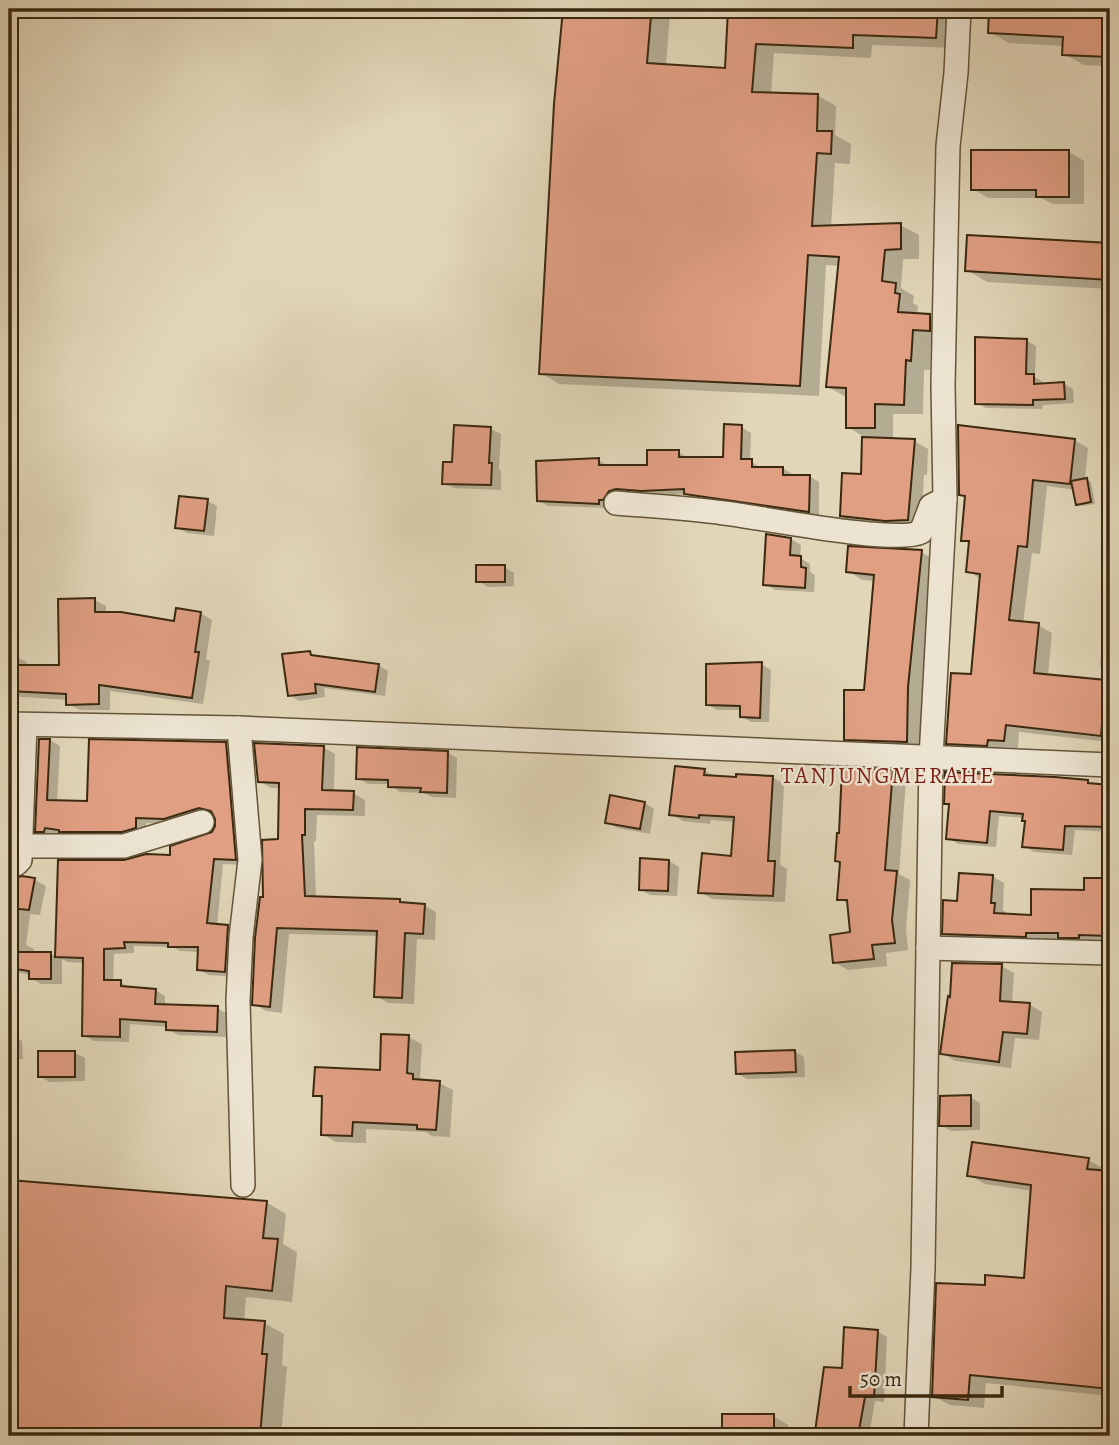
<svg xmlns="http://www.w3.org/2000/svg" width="1119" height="1445" font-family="Alegreya,serif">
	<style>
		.shadow { fill: #0003; fill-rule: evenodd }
		.building { fill: #e09e83; stroke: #3a290f; stroke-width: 2 }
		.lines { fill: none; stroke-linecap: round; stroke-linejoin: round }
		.minor-casing { stroke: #645439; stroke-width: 26 }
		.minor { stroke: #ece4d1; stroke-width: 23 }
		.labels { text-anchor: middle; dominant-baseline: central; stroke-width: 5; stroke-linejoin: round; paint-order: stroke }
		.quarter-label { font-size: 23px; letter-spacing: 2px; fill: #7a1f14; stroke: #ece4d1 }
	</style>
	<rect width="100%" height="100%" fill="#e1d6b8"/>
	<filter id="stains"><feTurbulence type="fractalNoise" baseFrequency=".00286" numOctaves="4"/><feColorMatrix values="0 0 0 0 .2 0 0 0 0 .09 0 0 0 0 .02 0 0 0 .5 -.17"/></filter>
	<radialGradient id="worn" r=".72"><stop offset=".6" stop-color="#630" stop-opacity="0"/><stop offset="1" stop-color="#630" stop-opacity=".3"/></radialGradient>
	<!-- shadow -->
	<g class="shadow">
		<path d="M 565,9 L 956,9 L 955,48 L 872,45 L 871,58 L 774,53 L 771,94 L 817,95 L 836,106 L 835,135 L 851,144 L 850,164 L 835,163 L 831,227 L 900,225 L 919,235 L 919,259 L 903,259 L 901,288 L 914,296 L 913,303 L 918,306 L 917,315 L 930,316 L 949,327 L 948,340 L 931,339 L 930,370 L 924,370 L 923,414 L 893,414 L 893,440 L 914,441 L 928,449 L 927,475 L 924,475 L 921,527 L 855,523 L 842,516 L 862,476 L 864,437 L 848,427 L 848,398 L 828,387 L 840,266 L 826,265 L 819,396 L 559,384 L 541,373 L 555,105 ZM 670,13 L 729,16 L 727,70 L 666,66 Z"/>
		<path d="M 991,9 L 1110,9 L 1110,123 L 1107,66 L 1084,65 L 1064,54 L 1065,46 L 1009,43 L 990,32 Z"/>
		<path d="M 1069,152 L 1084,161 L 1084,204 L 1053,204 L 1041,198 L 988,198 L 973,189 Z"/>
		<path d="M 969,236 L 1110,245 L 1110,289 L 987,282 L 967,270 Z"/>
		<path d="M 1026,340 L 1036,346 L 1035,377 L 1043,382 L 1043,385 L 1064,384 L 1073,389 L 1074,403 L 1043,405 L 1042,409 L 986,408 L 977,403 Z"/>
		<path d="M 455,427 L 491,429 L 501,434 L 499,469 L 501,471 L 501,490 L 454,488 L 444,483 L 453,464 Z"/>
		<path d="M 741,427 L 751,433 L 750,460 L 761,469 L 783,468 L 792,474 L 792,476 L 809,476 L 819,482 L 819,516 L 695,499 L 687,494 L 653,496 L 609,508 L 548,506 L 538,500 L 599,460 L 608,466 L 649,467 L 678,451 L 688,459 L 724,458 Z"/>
		<path d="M 1074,440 L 1088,448 L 1085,479 L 1091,482 L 1095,504 L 1082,506 L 1078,504 L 1075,490 L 1047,486 L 1040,554 L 1032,553 L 1023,624 L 1038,625 L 1052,633 L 1048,676 L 1106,681 L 1110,684 L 1110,742 L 1019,732 L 1018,748 L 1001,747 L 1001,753 L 962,751 L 948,743 L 973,676 L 981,579 L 968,571 L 970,544 L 963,540 L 967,498 L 961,494 Z"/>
		<path d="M 207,501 L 217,506 L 214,536 L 187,533 L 177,527 Z"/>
		<path d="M 791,539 L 801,545 L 800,558 L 810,564 L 810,572 L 815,575 L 814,592 L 775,590 L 765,584 Z"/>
		<path d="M 921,552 L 936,560 L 922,696 L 921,749 L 861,747 L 846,739 L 866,692 L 876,581 L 862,580 L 848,571 Z"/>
		<path d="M 504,567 L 514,573 L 514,586 L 488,587 L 478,581 Z"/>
		<path d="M 94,600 L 106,606 L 106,614 L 176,623 L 200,613 L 212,620 L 206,659 L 210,661 L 203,704 L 110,691 L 110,710 L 80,710 L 68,704 L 68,700 L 9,696 L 9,604 L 17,609 L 13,655 L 27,662 L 27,667 L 61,667 Z"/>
		<path d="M 1104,625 L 1110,625 L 1110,671 L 1100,665 Z"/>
		<path d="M 310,653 L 319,658 L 378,665 L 388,671 L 385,696 L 324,688 L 325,697 L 299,701 L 289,695 Z"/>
		<path d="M 761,664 L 771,670 L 769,722 L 751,722 L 741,716 L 741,710 L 717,710 L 707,704 Z"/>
		<path d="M 9,740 L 21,746 L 17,846 L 9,846 Z"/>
		<path d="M 50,740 L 60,746 L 57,802 L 88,803 L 226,744 L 236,749 L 245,865 L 223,864 L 217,926 L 228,926 L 238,932 L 235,977 L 209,975 L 199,970 L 200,952 L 180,951 L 172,947 L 134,946 L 134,953 L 114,954 L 113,982 L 120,982 L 132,989 L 155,990 L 165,996 L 165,1006 L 217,1008 L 228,1014 L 227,1037 L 178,1035 L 167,1029 L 168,1027 L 130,1024 L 129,1042 L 94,1041 L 83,1035 L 85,963 L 67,962 L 62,959 L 62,984 L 41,984 L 31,978 L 31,975 L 9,971 L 9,879 L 35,880 L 46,886 L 40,915 L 30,914 L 26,945 L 34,949 L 33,954 L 51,954 L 57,957 L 60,862 L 124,862 L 172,857 L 213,833 L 218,825 L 214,813 L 210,813 L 175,824 L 146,823 L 146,833 L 133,837 L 71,837 L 55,833 L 54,837 L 47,837 L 37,831 Z"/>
		<path d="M 323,747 L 335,754 L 334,792 L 353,793 L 365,800 L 365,816 L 317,815 L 316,841 L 314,841 L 316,898 L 399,900 L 406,904 L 424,905 L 436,912 L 435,940 L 417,939 L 414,1004 L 388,1003 L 376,996 L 379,936 L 289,934 L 282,1013 L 266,1011 L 254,1004 L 265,899 L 279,841 L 281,788 L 271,788 L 259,781 Z"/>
		<path d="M 448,753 L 457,758 L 456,798 L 432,797 L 424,793 L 400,792 L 390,784 L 368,784 L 358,778 Z"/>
		<path d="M 704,770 L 717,778 L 772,777 L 784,784 L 780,865 L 787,869 L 785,902 L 712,899 L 700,892 L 733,857 L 735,822 L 711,820 L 710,824 L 683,821 L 671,814 Z"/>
		<path d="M 892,772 L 906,780 L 899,874 L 910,880 L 906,929 L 908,950 L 886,953 L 887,966 L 848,970 L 834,962 L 852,934 L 849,904 L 839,899 L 842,863 L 837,860 Z"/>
		<path d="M 1088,782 L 1094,786 L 1110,787 L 1110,832 L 1075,830 L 1072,855 L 1034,852 L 1024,846 L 1027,821 L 1024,818 L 999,816 L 996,847 L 958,844 L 948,838 L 951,805 L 946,803 Z"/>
		<path d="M 645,803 L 654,809 L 650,834 L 617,828 L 607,822 Z"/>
		<path d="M 669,861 L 679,867 L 677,896 L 650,895 L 640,889 Z"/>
		<path d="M 992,876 L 1004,883 L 1003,910 L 1006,912 L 1006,915 L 1033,916 L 1085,892 L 1086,880 L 1110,880 L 1110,941 L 1090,941 L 1090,944 L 1072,943 L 1064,939 L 1037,939 L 1037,942 L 956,940 L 944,933 L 959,903 Z"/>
		<path d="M 1002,966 L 1014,973 L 1012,1004 L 1030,1005 L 1042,1012 L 1039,1040 L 1015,1038 L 1011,1068 L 955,1061 L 942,1053 Z"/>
		<path d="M 9,1035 L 22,1041 L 23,1059 L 9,1060 Z"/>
		<path d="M 408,1037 L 422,1044 L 420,1080 L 439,1083 L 453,1090 L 450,1137 L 432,1136 L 426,1132 L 366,1129 L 366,1143 L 336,1142 L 322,1134 L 324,1100 L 315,1095 L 382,1072 Z"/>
		<path d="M 794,1051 L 804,1057 L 805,1077 L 747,1079 L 737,1073 Z"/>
		<path d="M 75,1053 L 85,1058 L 85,1081 L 49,1082 L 40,1076 Z"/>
		<path d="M 970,1097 L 980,1103 L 980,1130 L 951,1131 L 941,1125 Z"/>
		<path d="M 1088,1160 L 1104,1169 L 1104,1172 L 1110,1173 L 1110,1396 L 986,1383 L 984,1408 L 950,1405 L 933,1396 L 986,1287 L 1025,1280 L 1032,1191 L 985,1184 L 969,1175 Z"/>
		<path d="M 9,1181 L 220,1197 L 266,1202 L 286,1214 L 283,1244 L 297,1252 L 292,1302 L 246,1297 L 244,1321 L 264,1323 L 284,1334 L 282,1365 L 287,1367 L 281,1436 L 9,1436 Z"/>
		<path d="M 877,1331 L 887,1337 L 884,1402 L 875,1401 L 869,1436 L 826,1436 L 817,1431 L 843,1370 Z"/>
		<path d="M 724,1416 L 773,1416 L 788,1425 L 788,1436 L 724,1436 Z"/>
	</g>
	<!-- building -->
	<g class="building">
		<path d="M 563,9 L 651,16 L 647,63 L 725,68 L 728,9 L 938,9 L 936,38 L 853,35 L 853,48 L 756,44 L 752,92 L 818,94 L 817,131 L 832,131 L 831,154 L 817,153 L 812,226 L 901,223 L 901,249 L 885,250 L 882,281 L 896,283 L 895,293 L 900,294 L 898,312 L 930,314 L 930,331 L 913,330 L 911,361 L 906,360 L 904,405 L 875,404 L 875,428 L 846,428 L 846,388 L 826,387 L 839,257 L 808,255 L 800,386 L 539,374 L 554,104 Z"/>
		<path d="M 989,9 L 1110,9 L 1110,57 L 1062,55 L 1063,37 L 988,33 Z"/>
		<path d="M 971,150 L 1069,150 L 1069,197 L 1036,197 L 1036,190 L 971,190 Z"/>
		<path d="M 967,235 L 1110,243 L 1110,280 L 965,271 Z"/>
		<path d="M 975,337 L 1027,339 L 1026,374 L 1034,374 L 1034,384 L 1064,382 L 1065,399 L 1033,400 L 1033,405 L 975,404 Z"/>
		<path d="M 724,424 L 742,425 L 741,459 L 752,459 L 752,467 L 783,467 L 783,475 L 810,475 L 809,512 L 684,494 L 684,489 L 641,491 L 616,489 L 609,491 L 603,500 L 599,500 L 599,504 L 537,501 L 536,461 L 599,458 L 599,465 L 647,465 L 647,450 L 679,450 L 679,457 L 723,457 Z"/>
		<path d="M 454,425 L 491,427 L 489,463 L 492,463 L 491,485 L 442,484 L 443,462 L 452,462 Z"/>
		<path d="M 958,425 L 1075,439 L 1070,484 L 1033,480 L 1027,547 L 1018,546 L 1009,620 L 1039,623 L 1034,673 L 1106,680 L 1101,736 L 1006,725 L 1004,741 L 988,740 L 987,746 L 946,744 L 951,673 L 971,674 L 980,574 L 966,572 L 969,541 L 961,541 L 965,496 L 959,495 Z"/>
		<path d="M 862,437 L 915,439 L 908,520 L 885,521 L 840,516 L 842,473 L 861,474 Z"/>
		<path d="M 1087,478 L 1091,502 L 1076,505 L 1071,481 Z"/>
		<path d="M 179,496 L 208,499 L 204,531 L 175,528 Z"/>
		<path d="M 766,534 L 791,538 L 790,555 L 801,556 L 801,567 L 806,568 L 805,588 L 763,585 Z"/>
		<path d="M 848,546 L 922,550 L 908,687 L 907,742 L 844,740 L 844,690 L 864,690 L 874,575 L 846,572 Z"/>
		<rect x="476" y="565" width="29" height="17"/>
		<path d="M 95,598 L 95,612 L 121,612 L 174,621 L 176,608 L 201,612 L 195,652 L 199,652 L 192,698 L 99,685 L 99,704 L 66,705 L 66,694 L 9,691 L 9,665 L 59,665 L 58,599 Z"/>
		<path d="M 310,651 L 311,655 L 379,664 L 375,692 L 315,684 L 316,693 L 288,696 L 282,654 Z"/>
		<path d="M 762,662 L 760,718 L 740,717 L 740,706 L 706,705 L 706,664 Z"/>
		<path d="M 39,739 L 50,739 L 47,800 L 87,801 L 89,739 L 226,742 L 236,860 L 214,859 L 207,923 L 228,925 L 225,972 L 197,970 L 198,947 L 168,947 L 168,943 L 124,942 L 125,948 L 104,949 L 104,980 L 121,980 L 121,986 L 156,989 L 155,1004 L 218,1006 L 217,1032 L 166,1030 L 166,1022 L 120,1019 L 120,1037 L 82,1036 L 83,958 L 55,957 L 58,860 L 124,860 L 146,854 L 170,855 L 170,846 L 212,832 L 215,826 L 215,819 L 211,811 L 199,808 L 164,819 L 136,818 L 136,828 L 122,832 L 59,832 L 59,830 L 45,828 L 44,832 L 35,832 Z"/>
		<path d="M 254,743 L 324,746 L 322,790 L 354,791 L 353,810 L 305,809 L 305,835 L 302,835 L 305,896 L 400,899 L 400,902 L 425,904 L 423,934 L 405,933 L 402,998 L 374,997 L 377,931 L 277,928 L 270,1007 L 252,1005 L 255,938 L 260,897 L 263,897 L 262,840 L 278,839 L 279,783 L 258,782 Z"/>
		<path d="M 357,747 L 448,751 L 447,793 L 420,792 L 421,788 L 388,787 L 388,780 L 356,779 Z"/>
		<path d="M 675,766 L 705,769 L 704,775 L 736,777 L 736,774 L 773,776 L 768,861 L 775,861 L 773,896 L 698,893 L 702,853 L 731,856 L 734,817 L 699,815 L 699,818 L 669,815 Z"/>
		<path d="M 844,768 L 893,770 L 885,870 L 897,871 L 892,920 L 895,943 L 872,945 L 874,959 L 833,963 L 830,935 L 850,932 L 847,900 L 837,900 L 840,862 L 835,861 L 837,833 L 839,833 L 842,769 Z"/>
		<path d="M 945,772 L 1055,777 L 1088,780 L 1088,783 L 1110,785 L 1110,827 L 1065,826 L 1063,850 L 1022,847 L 1025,821 L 1022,821 L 1023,814 L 990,811 L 987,843 L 946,839 L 949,804 L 944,804 Z"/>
		<path d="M 610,795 L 645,802 L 640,829 L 605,823 Z"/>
		<path d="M 640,858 L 669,860 L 668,891 L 639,890 Z"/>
		<path d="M 959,873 L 993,875 L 991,903 L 995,903 L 994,913 L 1031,915 L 1031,889 L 1084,890 L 1084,878 L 1110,878 L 1110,936 L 1079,935 L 1079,938 L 1058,938 L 1058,933 L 1026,933 L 1026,937 L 942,934 L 943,900 L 957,901 Z"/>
		<path d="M 22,876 L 35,878 L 29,910 L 9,908 L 9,879 Z"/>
		<path d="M 9,952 L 51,952 L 51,979 L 29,979 L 29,971 L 9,968 Z"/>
		<path d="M 952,963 L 1002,964 L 1000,1001 L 1030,1003 L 1027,1034 L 1003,1032 L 999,1062 L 940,1054 L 948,996 L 950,997 Z"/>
		<path d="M 381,1034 L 409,1035 L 407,1073 L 413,1074 L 413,1079 L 440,1081 L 436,1130 L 417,1129 L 417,1125 L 353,1122 L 352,1136 L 321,1135 L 322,1096 L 313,1096 L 315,1067 L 380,1070 Z"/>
		<path d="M 795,1050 L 796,1072 L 736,1074 L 735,1052 Z"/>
		<rect x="38" y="1051" width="37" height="26"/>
		<path d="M 971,1095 L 971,1126 L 939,1126 L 940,1096 Z"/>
		<path d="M 972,1142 L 1089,1158 L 1087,1169 L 1110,1171 L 1110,1389 L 970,1375 L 968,1400 L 932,1397 L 936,1283 L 985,1285 L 985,1275 L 1024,1278 L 1031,1185 L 967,1176 Z"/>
		<path d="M 9,1180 L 267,1201 L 263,1238 L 278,1239 L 272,1291 L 226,1286 L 224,1318 L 265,1321 L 262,1354 L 267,1354 L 260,1436 L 44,1436 L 9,1434 Z"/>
		<path d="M 844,1327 L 878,1330 L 874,1397 L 865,1397 L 858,1436 L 841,1436 L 815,1432 L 824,1367 L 842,1368 Z"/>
		<rect x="722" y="1414" width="52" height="22"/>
	</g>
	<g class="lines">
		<!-- minor casing -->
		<g class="minor-casing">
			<g id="minor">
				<path d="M 616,503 C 652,506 688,508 724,513 C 760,517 896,545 921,532 L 931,506 L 945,499"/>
				<path d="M 9,724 L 239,728 L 1110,765"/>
				<path d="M 239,728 L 250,860 L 241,937 L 238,1000 L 243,1185"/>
				<path d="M 21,846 L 124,846 L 202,822"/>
				<path d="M 9,865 L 16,864 L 20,860 L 25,726"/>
				<path d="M 928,948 L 1110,953"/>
				<path d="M 916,1436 L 923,1268 L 931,758 L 945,499 L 943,385 L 948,146 L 956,73 L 959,9"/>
			</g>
		</g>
		<!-- minor -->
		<use href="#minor" class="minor"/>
	</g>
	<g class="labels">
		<!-- quarter labels -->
		<g class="quarter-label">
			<text x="888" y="775">TANJUNGMERAHE</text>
		</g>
	</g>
	<!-- margin -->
	<rect width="1119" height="1445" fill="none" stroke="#e1d6b8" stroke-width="35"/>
	<rect x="10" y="10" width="1098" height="1424" fill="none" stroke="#3a290f" stroke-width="3.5"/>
	<rect x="18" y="18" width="1084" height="1410" fill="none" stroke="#3a290f" stroke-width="2"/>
	<!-- scale -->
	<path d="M850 1386v10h152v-10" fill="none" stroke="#3a290f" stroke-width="3.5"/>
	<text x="860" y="1386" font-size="21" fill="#3a290f" stroke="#ece4d1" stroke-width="5" paint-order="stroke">50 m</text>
	<rect width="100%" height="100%" filter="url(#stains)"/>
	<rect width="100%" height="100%" fill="url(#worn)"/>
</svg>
